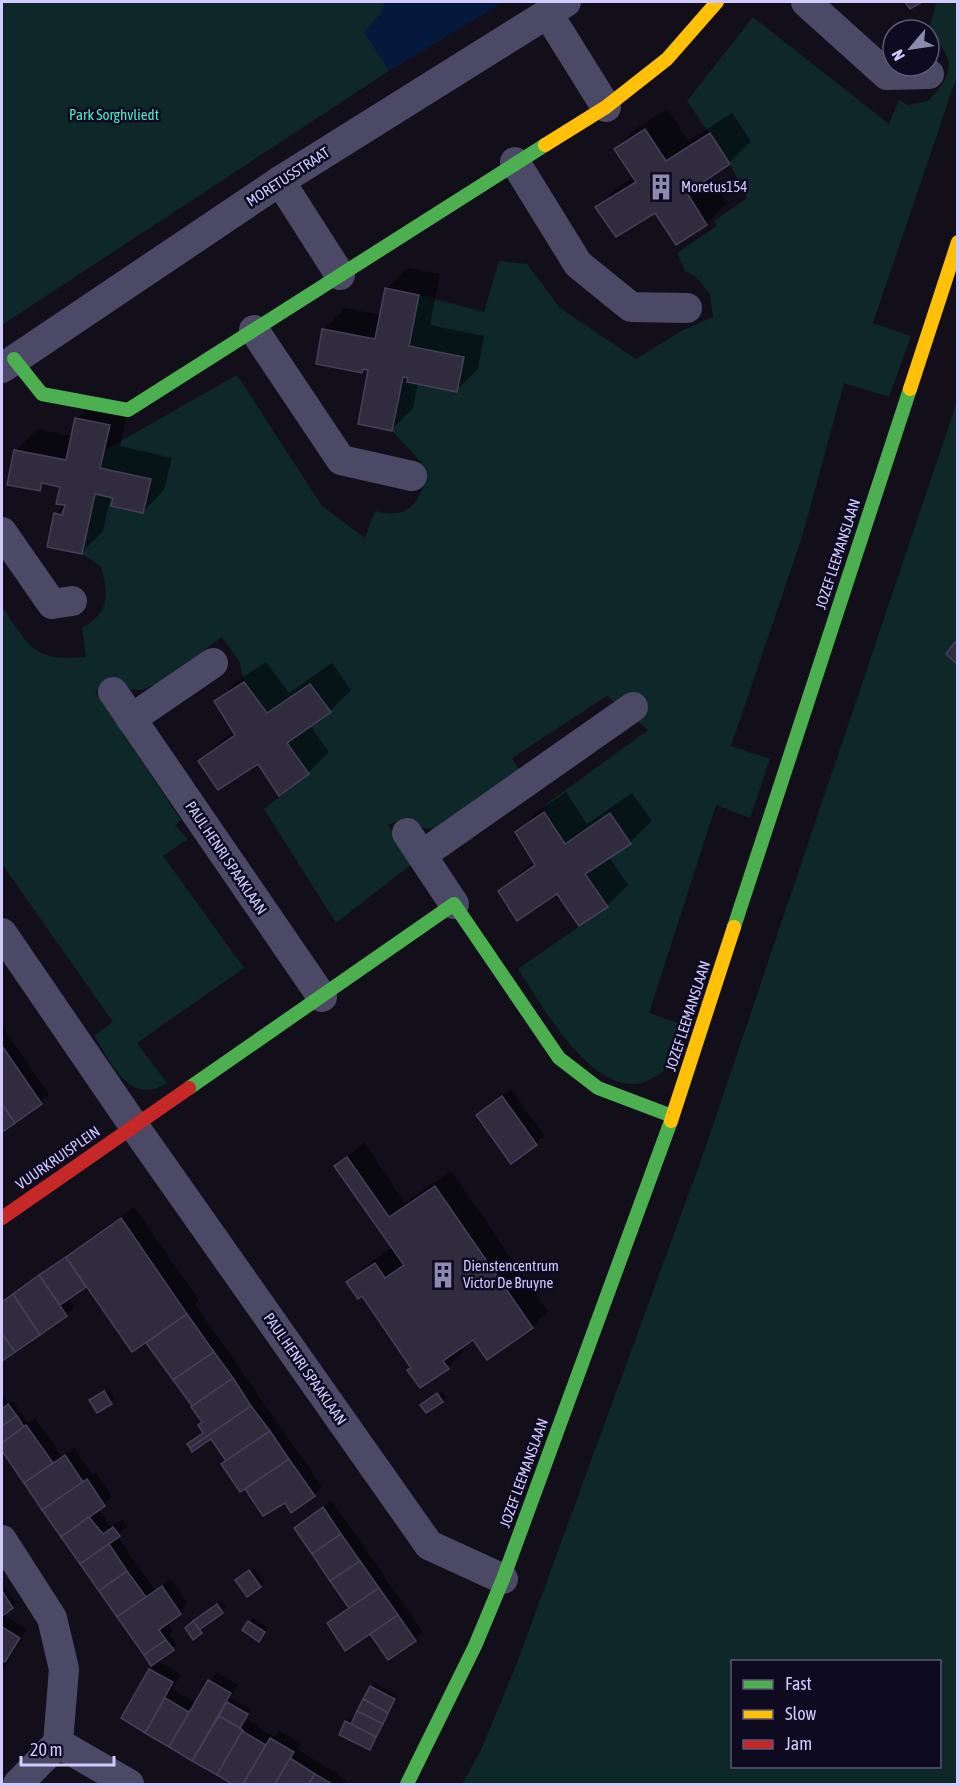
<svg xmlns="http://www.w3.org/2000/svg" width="959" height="1786" viewBox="0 0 959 1786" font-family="'Asap Condensed',sans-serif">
<rect width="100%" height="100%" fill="#120f1b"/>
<g fill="#0e2728" fill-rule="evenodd">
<polygon points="2,2 503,2 389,71 2,325"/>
<path d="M 937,2 L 957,2 L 957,76 L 873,323 L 911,336 L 889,397 L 844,383 L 802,537 L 731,746 L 770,759 L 750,818 L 716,805 L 649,1013 L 678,1023 L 668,1068 C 658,1074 647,1084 635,1084 C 585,1086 542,1004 518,969 L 607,907 L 585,874 L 631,843 L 610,813 L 565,844 L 544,812 L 545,805 L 648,730 L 607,696 L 512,758 L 520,771 L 434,829 L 417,827 L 405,818 L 388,825 L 412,864 L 336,923 L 264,809 L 309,774 L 287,743 L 331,712 L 310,684 L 267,713 L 244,682 L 239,661 L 222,637 L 160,683 L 141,690 L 123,689 L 112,679 L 95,692 L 181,820 L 175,826 L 188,839 L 163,856 L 244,968 L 137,1043 L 167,1083 C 129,1107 112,1063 94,1036 L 113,1022 L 2,864 L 2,606 C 29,647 33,662 86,657 L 82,628 C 111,612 108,594 101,566 L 82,554 L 95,494 L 113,498 L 111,506 L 143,513 L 151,479 L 100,468 L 103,451 L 237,375 L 322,506 L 365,538 L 375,511 C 408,519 415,507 427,479 L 423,464 L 392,431 L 403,377 L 408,378 L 408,382 L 457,392 L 409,346 L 419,295 L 484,312 L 499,261 L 527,264 L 560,308 L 636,359 L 681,331 L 713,317 L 710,294 L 695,276 L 685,271 L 677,253 L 717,226 L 714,221 L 747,198 L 730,164 L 687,101 L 753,17 L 889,124 L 899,100 L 908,105 L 928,101 C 957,71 954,59 928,30 Z"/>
<path d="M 957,402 L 957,1784 L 462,1784 L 481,1750 L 517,1663 L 705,1149 ZM 732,1662 L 940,1662 L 940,1766 L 732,1766 Z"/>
</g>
<polygon fill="#05193d" points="385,2 503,2 389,71 364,32 380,14"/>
<g fill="#0007">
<polygon points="667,109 688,141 732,113 751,141 729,163 710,175 727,203 706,224 656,210 597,207 619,186 634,176 616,149 637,128"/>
<polygon points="408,268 440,274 430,325 484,336 478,369 456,391 418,383 413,408 392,429 370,369 365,368 361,372 324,329 345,308 381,315 386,289"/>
<polygon points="97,397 130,404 120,446 172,458 164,490 143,512 111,496 103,531 82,552 55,514 66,504 62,486 47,482 40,490 16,451 37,429 72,436 76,419"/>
<polygon points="266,662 289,693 332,663 351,690 330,711 310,725 329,752 308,773 258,762 200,761 234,730 216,702 238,680"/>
<polygon points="566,792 587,824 632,793 652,821 630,842 609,857 628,885 607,906 557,892 500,891 534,861 517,833 538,811"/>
<polygon points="2,1026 49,1095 2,1130"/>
<polygon points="511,1089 544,1136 536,1144 478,1115"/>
<polygon points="364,1142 405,1203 451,1171 548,1311 532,1327 474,1338 460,1347 463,1352 448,1367 412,1367 362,1294 348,1283 364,1267 393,1247 336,1166"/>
<polygon points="134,1207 199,1300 195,1304 322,1487 314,1495 286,1501 264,1514 212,1437 189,1444 204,1431 203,1421 148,1343 152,1338 87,1284 68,1297 74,1307 66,1315 2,1359 2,1301"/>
<polygon points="109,1390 114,1399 111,1402 93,1400"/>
<polygon points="442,1391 446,1397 442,1401 426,1401"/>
<polygon points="2,1395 9,1404 13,1401 28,1423 35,1418 61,1456 74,1448 92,1475 96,1472 112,1497 98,1509 111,1527 122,1520 127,1527 117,1536 155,1590 171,1579 188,1604 167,1622 173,1630 169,1635 177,1645 152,1664 2,1448"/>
<polygon points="331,1500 423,1632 415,1640 328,1623 350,1606 296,1528"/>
<polygon points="254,1568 264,1582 260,1586 240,1577"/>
<polygon points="6,1588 16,1603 2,1614 2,1591"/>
<polygon points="221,1602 226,1608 202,1626 204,1629 201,1632 191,1624"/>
<polygon points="2,1614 27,1629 2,1672"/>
<polygon points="253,1618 268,1628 262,1636 244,1630"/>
<polygon points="159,1662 181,1674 172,1689 196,1703 217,1672 238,1685 231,1698 251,1709 245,1719 274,1737 280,1731 301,1743 297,1749 346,1780 343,1784 236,1784 123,1717 151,1670"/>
<polygon points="374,1683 397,1695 369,1748 341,1734 350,1718 355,1721"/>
</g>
<g fill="#302c3e" stroke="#45405a" stroke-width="1.5">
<polygon points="905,2 922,2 910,9"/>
<polygon points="645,129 666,161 710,133 730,164 687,193 707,225 676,245 655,213 616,237 595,207 636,182 614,149"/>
<polygon points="385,288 419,295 409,346 464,357 457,392 407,382 408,378 403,377 392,431 358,424 368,370 363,369 362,373 316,364 322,329 375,339"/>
<polygon points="75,418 110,425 100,468 151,479 143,513 111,506 113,498 95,494 82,554 47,547 54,513 62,515 65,505 56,504 60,487 42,483 40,491 7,485 14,450 66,460"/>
<polygon points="955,642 958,644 958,665 946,654"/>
<polygon points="244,682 267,713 310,684 331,712 287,743 309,774 279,796 258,764 218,790 198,761 235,735 214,701"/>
<polygon points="544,812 565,844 610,813 631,844 585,874 608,907 579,926 557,894 517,921 498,891 535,865 515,832"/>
<polygon points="2,1046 42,1104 15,1123 2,1104"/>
<polygon points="502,1096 537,1145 511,1164 476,1115"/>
<polygon points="2,1104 15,1123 2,1132"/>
<polygon points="347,1157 389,1217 435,1186 533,1328 487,1360 473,1340 443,1361 449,1369 420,1388 407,1370 411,1368 362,1296 358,1299 346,1282 375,1263 385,1278 404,1265 334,1166"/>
<polygon points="121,1218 187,1314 132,1352 66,1257"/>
<polygon points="66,1257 86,1287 60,1305 39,1275"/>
<polygon points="39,1275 67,1316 40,1335 13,1294"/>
<polygon points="13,1294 40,1335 15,1352 2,1334 2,1302"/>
<polygon points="187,1314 214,1352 173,1380 146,1343"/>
<polygon points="2,1334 15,1352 2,1361"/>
<polygon points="214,1352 233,1378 192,1406 173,1380"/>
<polygon points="233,1378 251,1406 190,1448 187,1444 203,1433 198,1425 202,1422 191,1407"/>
<polygon points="104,1391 112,1404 97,1413 89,1400"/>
<polygon points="437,1393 443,1402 426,1413 420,1405"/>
<polygon points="8,1404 17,1416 2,1426 2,1409"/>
<polygon points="251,1406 270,1431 226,1461 211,1439 192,1452 190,1448"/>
<polygon points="17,1416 24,1427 2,1443 2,1426"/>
<polygon points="26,1425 53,1463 24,1483 2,1451 2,1443"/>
<polygon points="270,1431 289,1459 240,1492 221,1464"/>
<polygon points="65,1455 83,1482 42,1510 24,1483"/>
<polygon points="289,1459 315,1496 291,1513 285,1503 263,1516 245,1489"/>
<polygon points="87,1479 105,1506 61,1537 42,1510"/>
<polygon points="323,1507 341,1534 312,1554 294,1528"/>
<polygon points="89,1517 103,1534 113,1527 120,1536 80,1564 61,1537"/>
<polygon points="341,1534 360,1561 330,1581 312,1554"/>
<polygon points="109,1544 127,1571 99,1591 80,1564"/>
<polygon points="360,1561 379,1588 349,1608 330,1581"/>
<polygon points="249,1570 261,1587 247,1597 235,1580"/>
<polygon points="127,1571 146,1597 117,1617 99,1591"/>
<polygon points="162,1586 181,1614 159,1630 166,1640 144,1655 117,1617"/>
<polygon points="379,1588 398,1615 345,1651 327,1623"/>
<polygon points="2,1591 13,1608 2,1616"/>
<polygon points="217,1604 223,1613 199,1630 193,1621"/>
<polygon points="398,1615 416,1641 388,1660 370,1634"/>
<polygon points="193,1621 202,1633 193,1640 185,1628"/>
<polygon points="248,1621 265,1632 259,1642 242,1630"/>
<polygon points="2,1627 20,1638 5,1662 2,1660"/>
<polygon points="166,1640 174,1650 151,1666 144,1655"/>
<polygon points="149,1669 173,1682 145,1733 121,1718"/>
<polygon points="208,1680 231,1693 192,1761 169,1747"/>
<polygon points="370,1686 395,1699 388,1713 363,1699"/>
<polygon points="165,1698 189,1712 169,1747 145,1733"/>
<polygon points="363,1699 388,1713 383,1724 357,1711"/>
<polygon points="227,1702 248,1714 240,1728 219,1716"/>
<polygon points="357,1711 383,1724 376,1737 351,1724"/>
<polygon points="219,1716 243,1730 217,1775 192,1761"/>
<polygon points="345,1721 376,1737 370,1750 339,1735"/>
<polygon points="242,1731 266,1745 243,1784 232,1784 217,1775"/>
<polygon points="270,1738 294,1752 275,1784 243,1784"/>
<polygon points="290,1758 315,1774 309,1784 275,1784"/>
<polygon points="315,1774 332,1784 309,1784"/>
</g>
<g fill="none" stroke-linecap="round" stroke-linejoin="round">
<g stroke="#4b4965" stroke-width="30">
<polyline points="806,2 887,75 929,74"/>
<polyline points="548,14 606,107"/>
<polyline points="515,162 578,264 631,307 687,308"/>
<polyline points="280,181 340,275"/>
<polyline points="254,330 341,460 412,476"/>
<polyline points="2,368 280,181 566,2"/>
<polyline points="2,532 52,604 72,601"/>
<polyline points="113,692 322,997"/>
<polyline points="131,719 213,663"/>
<polyline points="407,833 454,904"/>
<polyline points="422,855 633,707"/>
<polyline points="2,933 134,1126 429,1545 503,1579"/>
<polyline points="2,1540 52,1618 64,1669 58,1743 129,1784"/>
<polyline points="18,1784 58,1743"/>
</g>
<g stroke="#4caf50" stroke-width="14">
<polyline points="14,359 42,394 128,410 545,145"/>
<polyline points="734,927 910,389"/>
<polyline points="189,1088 454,904 559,1058 598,1088 672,1116"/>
<polyline points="407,1784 475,1646 503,1579 671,1121"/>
</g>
<g stroke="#ffc107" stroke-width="14">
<polyline points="545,145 606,107 667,59 717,2"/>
<polyline points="910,389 958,242"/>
<polyline points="671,1121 734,927"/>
</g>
<polyline stroke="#c62828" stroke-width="14" points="2,1218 189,1088"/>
</g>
<defs>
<g id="building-bare" transform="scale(2.07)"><path d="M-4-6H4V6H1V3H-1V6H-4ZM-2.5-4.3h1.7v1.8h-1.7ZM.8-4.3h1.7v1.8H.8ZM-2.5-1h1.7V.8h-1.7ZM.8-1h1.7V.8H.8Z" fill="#8e89af" stroke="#0e0a20" stroke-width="2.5" paint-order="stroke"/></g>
</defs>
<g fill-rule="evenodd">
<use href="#building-bare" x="661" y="187"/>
<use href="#building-bare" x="443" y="1275"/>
</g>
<g text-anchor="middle" stroke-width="5" stroke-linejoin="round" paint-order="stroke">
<g font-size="15" fill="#4aebc3" stroke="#0e0a20">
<text x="114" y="120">Park Sorghvliedt</text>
</g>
<g font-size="15" fill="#d0caff" stroke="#0e0a20">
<text transform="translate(288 177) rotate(-33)" y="5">MORETUSSTRAAT</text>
<text transform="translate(838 554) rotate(-72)" y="5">JOZEF LEEMANSLAAN</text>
<text transform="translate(226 858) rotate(56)" y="5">PAUL HENRI SPAAKLAAN</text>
<text transform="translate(688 1016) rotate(-72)" y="5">JOZEF LEEMANSLAAN</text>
<text transform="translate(58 1158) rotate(-35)" y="5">VUURKRUISPLEIN</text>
<text transform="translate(305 1369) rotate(55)" y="5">PAUL HENRI SPAAKLAAN</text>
<text transform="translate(524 1473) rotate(-70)" y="5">JOZEF LEEMANSLAAN</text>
</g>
<g font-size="15" fill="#d0caff" stroke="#0e0a20" text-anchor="start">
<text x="681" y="192">Moretus154</text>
<text x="463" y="1271">Dienstencentrum<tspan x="463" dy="17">Victor De Bruyne</tspan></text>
</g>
</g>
<rect width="959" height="1786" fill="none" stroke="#d0caff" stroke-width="6"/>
<rect x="731" y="1660" width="210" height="108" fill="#0e0a20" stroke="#5c5779" stroke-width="1.5"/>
<rect x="743" y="1680" width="30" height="9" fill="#4caf50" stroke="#5c5779" stroke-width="1.5"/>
<text x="785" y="1690" font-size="18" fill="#d0caff">Fast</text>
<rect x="743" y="1710" width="30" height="9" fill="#ffc107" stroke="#5c5779" stroke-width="1.5"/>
<text x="785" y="1720" font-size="18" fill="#d0caff">Slow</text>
<rect x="743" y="1740" width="30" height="9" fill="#c62828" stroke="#5c5779" stroke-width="1.5"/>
<text x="785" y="1750" font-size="18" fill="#d0caff">Jam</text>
<g transform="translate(911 48) rotate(241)"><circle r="28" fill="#0e0a20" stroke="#5c5779" stroke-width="1.5"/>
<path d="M0-4.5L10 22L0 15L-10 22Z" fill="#8e89af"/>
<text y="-9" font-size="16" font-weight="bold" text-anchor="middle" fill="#d0caff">N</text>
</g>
<path d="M21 1756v9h93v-9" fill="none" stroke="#d0caff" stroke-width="3"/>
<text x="30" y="1756" font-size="18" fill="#d0caff" stroke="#0e0a20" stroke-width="4.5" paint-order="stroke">20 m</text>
</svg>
